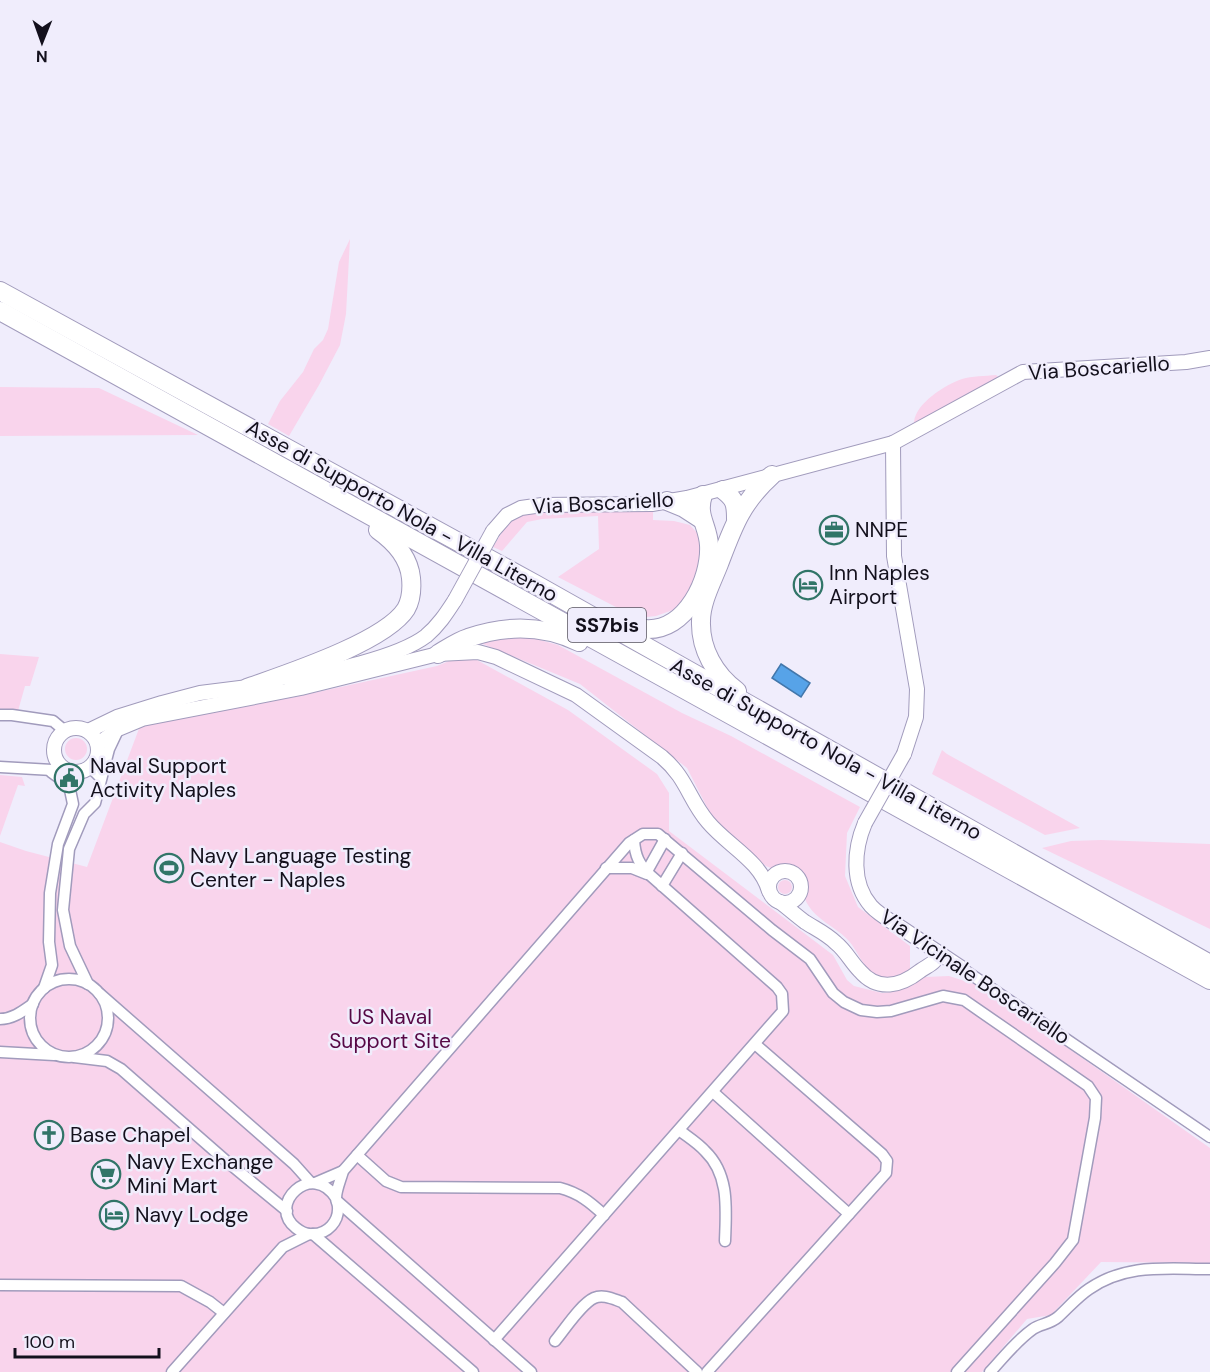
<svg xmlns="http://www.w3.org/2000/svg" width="1210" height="1372" viewBox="0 0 1210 1372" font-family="'DM Sans',sans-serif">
<rect width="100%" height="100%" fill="#f0edfc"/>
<g fill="#f9d4ec">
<polygon points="350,239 346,314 340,345 319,385 289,436 268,424 280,401 303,372 314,349 323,340 328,329 339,262"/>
<path d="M 996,375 L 1000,378 L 920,424 L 914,422 C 916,403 945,385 962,379 C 972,376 985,376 996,375 Z"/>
<polygon points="0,387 99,388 198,435 0,436"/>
<path d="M 540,510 L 653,510 L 653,520 L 674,521 L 690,525 L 699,535 L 703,555 L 698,572 L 686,597 L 673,610 L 656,616 L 637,618 L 558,577 L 599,549 L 598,516 L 542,519 L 527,522 L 502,551 L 493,547 C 508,522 510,516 540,510 Z"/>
<path d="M 507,637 L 533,638 L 558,645 L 682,713 L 731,736 L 860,807 L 847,833 L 845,876 L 858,907 L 910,946 L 910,971 C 900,974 890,980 879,976 C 862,970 858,949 846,938 C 834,926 817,920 808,905 C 799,890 812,882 793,870 L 792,866 L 783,865 L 773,869 L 766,866 L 726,833 L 710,813 L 687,768 L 580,684 L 483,644 L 463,645 Z"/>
<polygon points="0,654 39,657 30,686 25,686 18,711 0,710"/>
<polygon points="466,654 568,710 657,774 669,793 669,831 833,955 847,980 854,986 882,993 893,992 925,977 949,976 980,986 1210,1148 1210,1263 1101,1262 1051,1315 1027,1319 982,1372 0,1372 0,842 26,851 87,867 140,726 218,708 290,698 437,666"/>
<circle cx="76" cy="749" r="11"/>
<polygon points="942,750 947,754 1080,828 1045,835 932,774"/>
<polygon points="0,775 22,777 25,786 18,785 0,836"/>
<polygon points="1101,840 1210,844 1210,929 1042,848 1071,841"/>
<circle cx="785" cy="887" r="7"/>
</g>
<polygon fill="#57a3e8" stroke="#4377ab" stroke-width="1.5" points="781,664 810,683 801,697 772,678"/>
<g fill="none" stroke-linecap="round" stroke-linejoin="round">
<g stroke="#a19bbc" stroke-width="13">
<g id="street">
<polyline points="0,715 12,715 53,721 65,731"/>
<polyline points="0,767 70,771"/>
<polyline points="90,767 101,778"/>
<polyline points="606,868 632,868 647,874"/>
<polyline points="646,873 665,839"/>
<polyline points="662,886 682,853"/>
<polyline points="963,969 1210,1137"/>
<circle cx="69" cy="1018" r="39"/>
<polyline points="88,984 70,946 63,910 69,849 84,814 95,803 109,749 118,730"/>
<polyline points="44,988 52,965 49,942 50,893 58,844 73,804 69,785 51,772"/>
<polyline points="100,994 294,1164 311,1183"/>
<path d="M 0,1019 C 13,1019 23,1011 33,1004"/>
<polyline points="0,1052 54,1055"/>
<polyline points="74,1057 107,1061 121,1069 225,1160 287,1211"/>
<polyline points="713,1092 849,1214"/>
<path d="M 679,1130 C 688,1137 698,1143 705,1151 C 730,1175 726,1210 725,1241"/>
<path d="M 357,1155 L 386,1181 L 401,1187 L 560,1188 C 579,1193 590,1202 604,1215"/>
<polyline points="315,1183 343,1171"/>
<path d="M 336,1198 C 312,1160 266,1205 296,1228 C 301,1232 307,1235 313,1234 C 328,1234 339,1221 338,1207 C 338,1204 336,1201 336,1198 C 336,1190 341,1179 343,1171 L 629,843 L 643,834 L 658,834 L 772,930 L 810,959 L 833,993 L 844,1002 L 861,1010 L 877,1012 L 891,1011 L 943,996 L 964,1000 L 1088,1086 L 1096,1098 L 1095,1118 L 1073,1240 L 1055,1263 L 957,1372"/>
<polyline points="337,1201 531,1372"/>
<polyline points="313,1234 473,1372"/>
<polyline points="0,1285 181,1286 210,1302 224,1313"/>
<path d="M 494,1340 L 783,1011 L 782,994 L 777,987 L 650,875 C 639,864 635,856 634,840"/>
<path d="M 555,1341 C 565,1329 581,1304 594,1298 C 603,1294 613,1299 622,1302 L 697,1372"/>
<polyline points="172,1372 283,1247 309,1234"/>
<polyline points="707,1372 886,1173 887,1161 882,1154 755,1044"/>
<path d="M 990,1372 C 1004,1357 1016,1341 1033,1329 C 1040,1324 1050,1324 1058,1317 C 1068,1308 1077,1297 1089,1289 C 1127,1263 1166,1269 1210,1269"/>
</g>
</g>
<g stroke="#a19bbc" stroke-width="16">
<g id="secondary">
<polyline points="893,443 894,556 917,689 916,717 904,754"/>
<polyline points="493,531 507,515 521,508 542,505 652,504 687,498 893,443 1023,372 1186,362 1210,358"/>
<path d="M 290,679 C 326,672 397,658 426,636 C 438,626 446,614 455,600"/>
<circle cx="76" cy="750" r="22"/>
<polyline points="88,731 117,717 162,703 200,693 256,686"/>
<path d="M 98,744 L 118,729 L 142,719 L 301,688 L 438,654 L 478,652 L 496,657 L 576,695 L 662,757 C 687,778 689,800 708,822 C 728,846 760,860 769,891"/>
<path d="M 865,823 C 854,849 851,883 871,906 C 881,917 897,924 909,933 C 927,945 945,957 963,969"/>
<circle cx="785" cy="887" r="16"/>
<path d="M 780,902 C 789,909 797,916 805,922 C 816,929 827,934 836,943 C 846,951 851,962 860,971 C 878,992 901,986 920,971 C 928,965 938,963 937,952"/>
</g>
</g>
<g stroke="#a19bbc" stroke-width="20">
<g id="highway">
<polyline points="0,291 535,584 1210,964"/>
<polyline points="0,311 1210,980"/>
<path d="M 723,490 C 735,499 736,504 736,519"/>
<polyline points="667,501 684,508 701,519"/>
<path d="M 614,618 C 624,622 634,628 645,629 C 686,632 711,579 709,545 C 708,525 696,516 703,495"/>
<path d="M 438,654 C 448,648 458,641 468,638 C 505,625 543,625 579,642"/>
<path d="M 247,688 C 286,674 385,642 406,609 C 411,600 412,588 411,578 C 409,557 395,542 378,530"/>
<path d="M 737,691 C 715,675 700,649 701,621 C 701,602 712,582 719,564 C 733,527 741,503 772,475"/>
</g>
</g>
<use href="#street" stroke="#fff" stroke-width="10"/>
<use href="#secondary" stroke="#fff" stroke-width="14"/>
<use href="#highway" stroke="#fff" stroke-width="18"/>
<g stroke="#a19bbc" stroke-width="16" stroke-linecap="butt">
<g id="secondary-bridge">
<polyline points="455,600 493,531"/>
<polyline points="865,823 904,754"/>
</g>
</g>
<use href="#secondary-bridge" stroke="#fff" stroke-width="14"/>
</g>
<defs>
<g id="office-ring" transform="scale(1.5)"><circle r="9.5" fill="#f0edfc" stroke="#317568" stroke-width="1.5"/><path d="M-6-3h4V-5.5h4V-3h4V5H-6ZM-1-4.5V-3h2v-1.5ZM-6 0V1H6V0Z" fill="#317568"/></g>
<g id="hotel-ring" transform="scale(1.5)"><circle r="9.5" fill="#f0edfc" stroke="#317568" stroke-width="1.5"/><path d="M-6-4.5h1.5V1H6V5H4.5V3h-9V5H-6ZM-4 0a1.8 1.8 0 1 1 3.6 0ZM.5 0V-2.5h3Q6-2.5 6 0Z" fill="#317568"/></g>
<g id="civic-ring" transform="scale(1.5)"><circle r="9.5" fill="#f0edfc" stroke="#317568" stroke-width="1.5"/><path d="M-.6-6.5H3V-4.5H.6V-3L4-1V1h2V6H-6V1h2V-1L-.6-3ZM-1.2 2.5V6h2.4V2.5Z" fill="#317568"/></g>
<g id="stadium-ring" transform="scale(1.5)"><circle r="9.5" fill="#f0edfc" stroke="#317568" stroke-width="1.5"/><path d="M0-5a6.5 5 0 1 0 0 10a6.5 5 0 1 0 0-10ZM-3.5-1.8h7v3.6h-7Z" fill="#317568"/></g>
<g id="church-ring" transform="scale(1.5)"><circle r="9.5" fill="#f0edfc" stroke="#317568" stroke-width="1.5"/><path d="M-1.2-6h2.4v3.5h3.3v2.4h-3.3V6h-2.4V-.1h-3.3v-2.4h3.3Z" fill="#317568"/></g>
<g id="supermarket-ring" transform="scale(1.5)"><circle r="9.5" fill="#f0edfc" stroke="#317568" stroke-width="1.5"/><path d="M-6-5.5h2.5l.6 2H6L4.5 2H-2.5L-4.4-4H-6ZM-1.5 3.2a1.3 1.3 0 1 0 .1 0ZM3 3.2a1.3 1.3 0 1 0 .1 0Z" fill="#317568"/></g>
</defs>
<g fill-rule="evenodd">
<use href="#office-ring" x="834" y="530"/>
<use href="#hotel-ring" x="808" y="585"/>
<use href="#civic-ring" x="69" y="778"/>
<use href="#stadium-ring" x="169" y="868"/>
<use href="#church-ring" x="49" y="1135"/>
<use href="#supermarket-ring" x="106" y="1174"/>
<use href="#hotel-ring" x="114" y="1215"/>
</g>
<g text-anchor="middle" stroke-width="5" stroke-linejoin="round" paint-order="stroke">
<rect fill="#f0edfc" stroke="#55525f" stroke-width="1.5" x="568" y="608" width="78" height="34" rx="4.5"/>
<g font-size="20" font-weight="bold" fill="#13101c">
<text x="607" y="632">SS7bis</text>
</g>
<g font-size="21" fill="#13101c" stroke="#f0edfc">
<text transform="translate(1099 368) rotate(-4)" y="7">Via Boscariello</text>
<text transform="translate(603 503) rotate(-3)" y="7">Via Boscariello</text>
<text transform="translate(402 511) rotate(29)" y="7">Asse di Supporto Nola - Villa Literno</text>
<text transform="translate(826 749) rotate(29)" y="7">Asse di Supporto Nola - Villa Literno</text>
<text transform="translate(975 977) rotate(34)" y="7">Via Vicinale Boscariello</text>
</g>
<g font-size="21" fill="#13101c" stroke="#f0edfc" text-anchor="start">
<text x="855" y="537">NNPE</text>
<text x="829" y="580">Inn Naples<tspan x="829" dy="24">Airport</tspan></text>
<text x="90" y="773">Naval Support<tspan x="90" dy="24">Activity Naples</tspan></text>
<text x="190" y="863">Navy Language Testing<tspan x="190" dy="24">Center - Naples</tspan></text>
<text x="70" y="1142">Base Chapel</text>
<text x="127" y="1169">Navy Exchange<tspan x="127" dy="24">Mini Mart</tspan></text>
<text x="135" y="1222">Navy Lodge</text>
</g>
<g font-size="21" fill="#560845" stroke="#f0edfc">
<text x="390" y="1024">US Naval<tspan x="390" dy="24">Support Site</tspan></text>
</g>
</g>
<g transform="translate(42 42) rotate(181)" stroke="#f0edfc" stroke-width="4.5" paint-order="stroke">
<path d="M0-4.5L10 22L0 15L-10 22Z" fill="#13101c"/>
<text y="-9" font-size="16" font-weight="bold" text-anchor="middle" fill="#13101c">N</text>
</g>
<path d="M15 1348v9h144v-9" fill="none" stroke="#13101c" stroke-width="3"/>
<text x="24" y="1348" font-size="18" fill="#13101c" stroke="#f0edfc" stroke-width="4.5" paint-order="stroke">100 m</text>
</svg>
